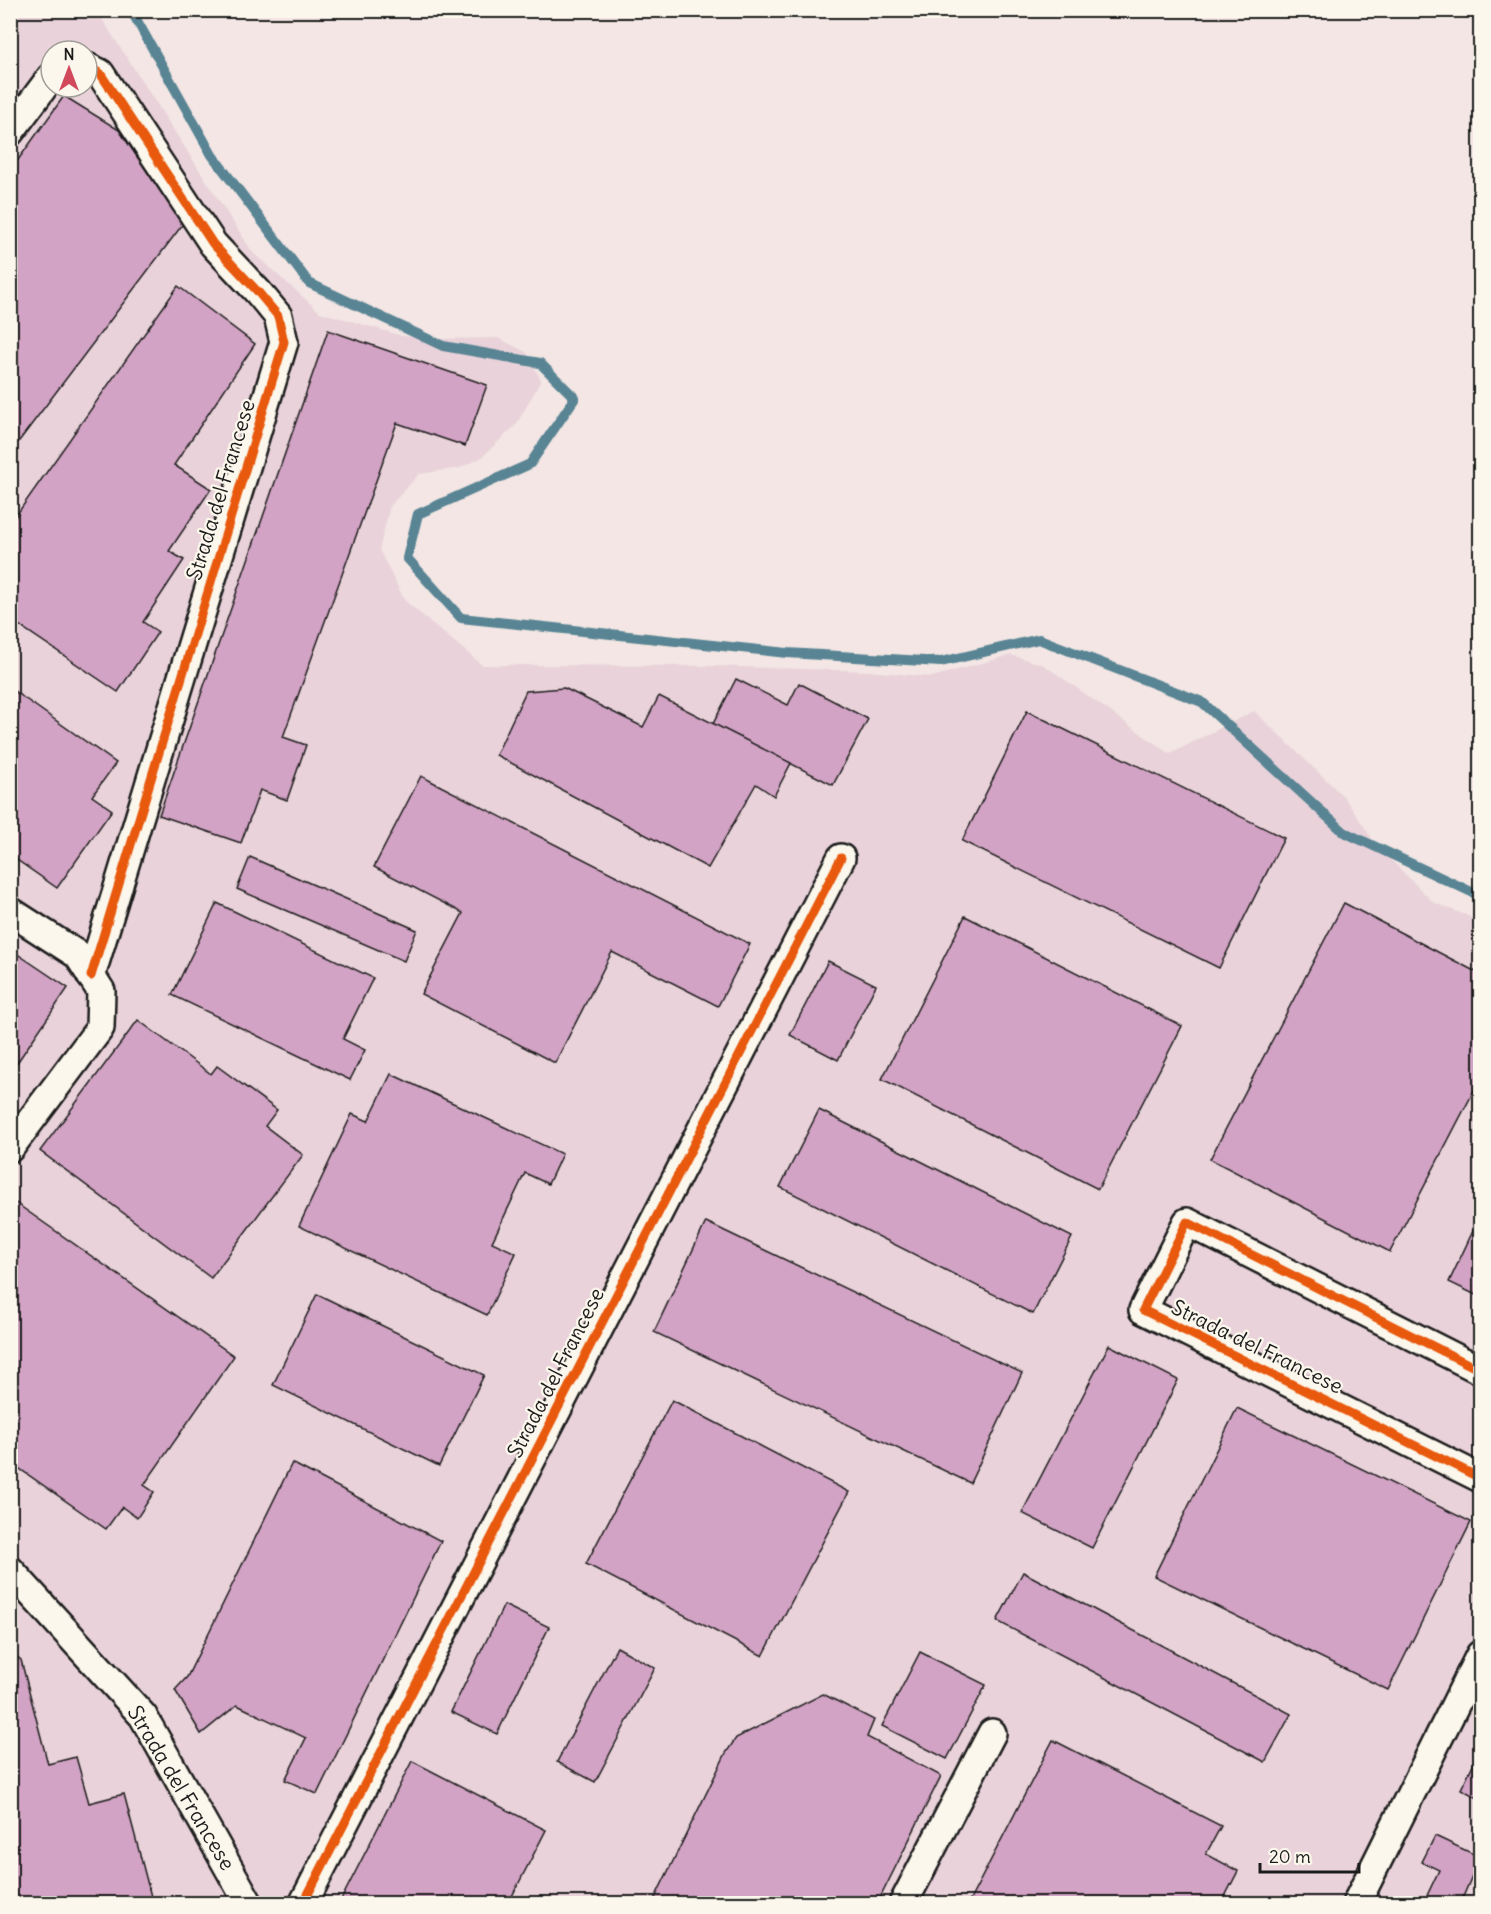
<svg xmlns="http://www.w3.org/2000/svg" width="1491" height="1914" viewBox="0 0 1491 1914" font-family="Delius,sans-serif">
<rect width="100%" height="100%" fill="#f3e6e4"/>
<filter id="ink" filterUnits="userSpaceOnUse"><feTurbulence type="fractalNoise" baseFrequency=".0167" numOctaves="2"/><feDisplacementMap in="SourceGraphic" scale="12" xChannelSelector="R" yChannelSelector="G"/><feConvolveMatrix kernelMatrix="1 2 1 2 8 2 1 2 1" color-interpolation-filters="sRGB"/></filter>
<g filter="url(#ink)">
<path fill="#e9d2da" fill-rule="evenodd" d="M 96,10 L 253,253 L 320,312 L 402,336 L 438,339 L 498,338 L 526,352 L 541,380 L 516,425 L 482,457 L 460,468 L 419,474 L 390,506 L 379,550 L 405,601 L 482,665 L 710,666 L 868,671 L 932,677 L 1011,655 L 1044,665 L 1170,754 L 1254,711 L 1344,797 L 1377,846 L 1433,902 L 1480,921 L 1480,1903 L 11,1904 L 10,11 ZM 51,51 L 87,51 L 87,87 L 51,87 Z"/>
<g fill="none" stroke-linecap="round" stroke-linejoin="round">
<polyline stroke="#598493" stroke-width="10" points="131,10 212,155 309,283 443,346 540,363 575,398 530,464 418,514 407,558 461,618 787,653 941,662 1039,639 1202,702 1344,832 1480,896"/>
</g>
<g fill="#d2a3c4" stroke="#1c1c1c" stroke-width="1.5">
<polygon points="64,96 119,130 183,224 10,453 10,171"/>
<polygon points="178,286 255,344 174,465 211,489 169,551 184,560 143,622 158,632 118,692 10,619 10,524"/>
<polygon points="328,330 487,385 465,446 397,423 283,737 306,745 287,800 260,790 241,843 159,815"/>
<polygon points="736,679 788,705 799,683 868,719 833,785 713,724"/>
<polygon points="10,688 116,763 92,796 112,810 57,888 10,855"/>
<polygon points="564,688 643,727 659,696 791,763 774,796 756,784 708,868 496,755 526,691"/>
<polygon points="1027,711 1284,838 1219,968 962,841"/>
<polygon points="421,776 750,944 718,1006 612,952 555,1063 421,994 463,913 374,867"/>
<polygon points="250,857 417,930 404,961 237,889"/>
<polygon points="217,903 373,978 343,1039 365,1050 350,1080 172,995"/>
<polygon points="1344,903 1480,974 1480,1079 1390,1252 1210,1159"/>
<polygon points="965,916 1182,1026 1098,1189 882,1079"/>
<polygon points="10,949 68,988 10,1073"/>
<polygon points="828,961 876,985 838,1060 790,1035"/>
<polygon points="138,1020 211,1074 217,1066 277,1110 265,1126 303,1155 211,1278 40,1151"/>
<polygon points="391,1074 562,1154 548,1184 525,1173 492,1242 516,1253 487,1315 299,1226 352,1114 368,1121"/>
<polygon points="819,1110 1072,1237 1033,1314 780,1187"/>
<polygon points="10,1199 234,1356 144,1485 154,1492 137,1518 122,1507 106,1529 10,1462"/>
<polygon points="1480,1216 1480,1297 1449,1282"/>
<polygon points="706,1222 1022,1373 970,1483 654,1332"/>
<polygon points="317,1294 484,1375 439,1466 273,1385"/>
<polygon points="1109,1345 1178,1380 1092,1548 1022,1513"/>
<polygon points="672,1400 849,1492 763,1656 586,1564"/>
<polygon points="1237,1408 1471,1522 1388,1690 1154,1576"/>
<polygon points="292,1463 441,1541 317,1794 285,1780 306,1738 237,1705 201,1734 175,1690 187,1677"/>
<polygon points="1023,1572 1291,1714 1265,1762 997,1621"/>
<polygon points="504,1605 549,1627 497,1734 451,1712"/>
<polygon points="617,1647 655,1668 595,1782 557,1762"/>
<polygon points="10,1651 21,1660 48,1764 76,1757 89,1803 124,1794 153,1904 10,1904"/>
<polygon points="920,1652 986,1685 947,1759 882,1726"/>
<polygon points="823,1694 874,1720 867,1737 941,1776 877,1904 652,1904 726,1753 736,1738"/>
<polygon points="1053,1740 1221,1826 1206,1854 1238,1871 1221,1904 968,1904"/>
<polygon points="1480,1750 1480,1799 1461,1789"/>
<polygon points="412,1761 546,1830 508,1904 339,1904"/>
<polygon points="1435,1836 1480,1857 1460,1904 1423,1904 1439,1870 1422,1862"/>
</g>
<g fill="none" stroke-linecap="round" stroke-linejoin="round">
<g stroke="#1c1c1c" stroke-width="32">
<g id="minor">
<polyline points="87,67 100,73 213,244 258,292 278,316 284,342 91,976"/>
<polyline points="10,132 51,77"/>
<polyline points="10,911 78,955 101,991 100,1028 10,1148"/>
<polyline points="1480,1370 1187,1222 1143,1310 1480,1478"/>
<polyline points="10,1570 143,1716 249,1904"/>
<polyline points="303,1904 841,858"/>
<polyline points="903,1904 992,1733"/>
<polyline points="1356,1904 1480,1655"/>
</g>
</g>
<use href="#minor" stroke="#fbf7ec" stroke-width="27"/>
<g stroke="#fbf7ec" stroke-width="13">
<g id="cycleway">
<polyline points="87,67 100,73 213,244 258,292 278,316 284,342 91,976"/>
<polyline points="1480,1370 1187,1222 1143,1310 1480,1478"/>
<polyline points="303,1904 841,858"/>
</g>
</g>
<use href="#cycleway" stroke="#e8590c" stroke-width="9"/>
</g>
</g>
<g text-anchor="middle" stroke-width="4.5" stroke-linejoin="round" paint-order="stroke">
<g font-size="21" fill="#1c1c1c" stroke="#fbf7ec">
<text transform="translate(221 490) rotate(-73)" y="7">Strada del Francese</text>
<text transform="translate(1257 1347) rotate(26)" y="7">Strada del Francese</text>
<text transform="translate(556 1373) rotate(-63)" y="7">Strada del Francese</text>
<text transform="translate(181 1788) rotate(59)" y="7">Strada del Francese</text>
</g>
</g>
<rect width="1491" height="1914" fill="none" stroke="#fbf7ec" stroke-width="36"/>
<rect x="18" y="18" width="1455" height="1878" fill="none" stroke="#1c1c1c" stroke-width="2" filter="url(#ink)"/>
<g transform="translate(69 69)"><circle r="28" fill="#fbf7ec" stroke="#a29f99" stroke-width="1.5"/>
<path d="M0-4.5L10 22L0 15L-10 22Z" fill="#d1495b"/>
<text y="-9" font-size="16" font-weight="bold" text-anchor="middle" fill="#1c1c1c">N</text>
</g>
<path d="M1260 1863v9h99v-9" fill="none" stroke="#1c1c1c" stroke-width="3"/>
<text x="1269" y="1863" font-size="18" fill="#1c1c1c" stroke="#fbf7ec" stroke-width="4.5" paint-order="stroke">20 m</text>
</svg>
